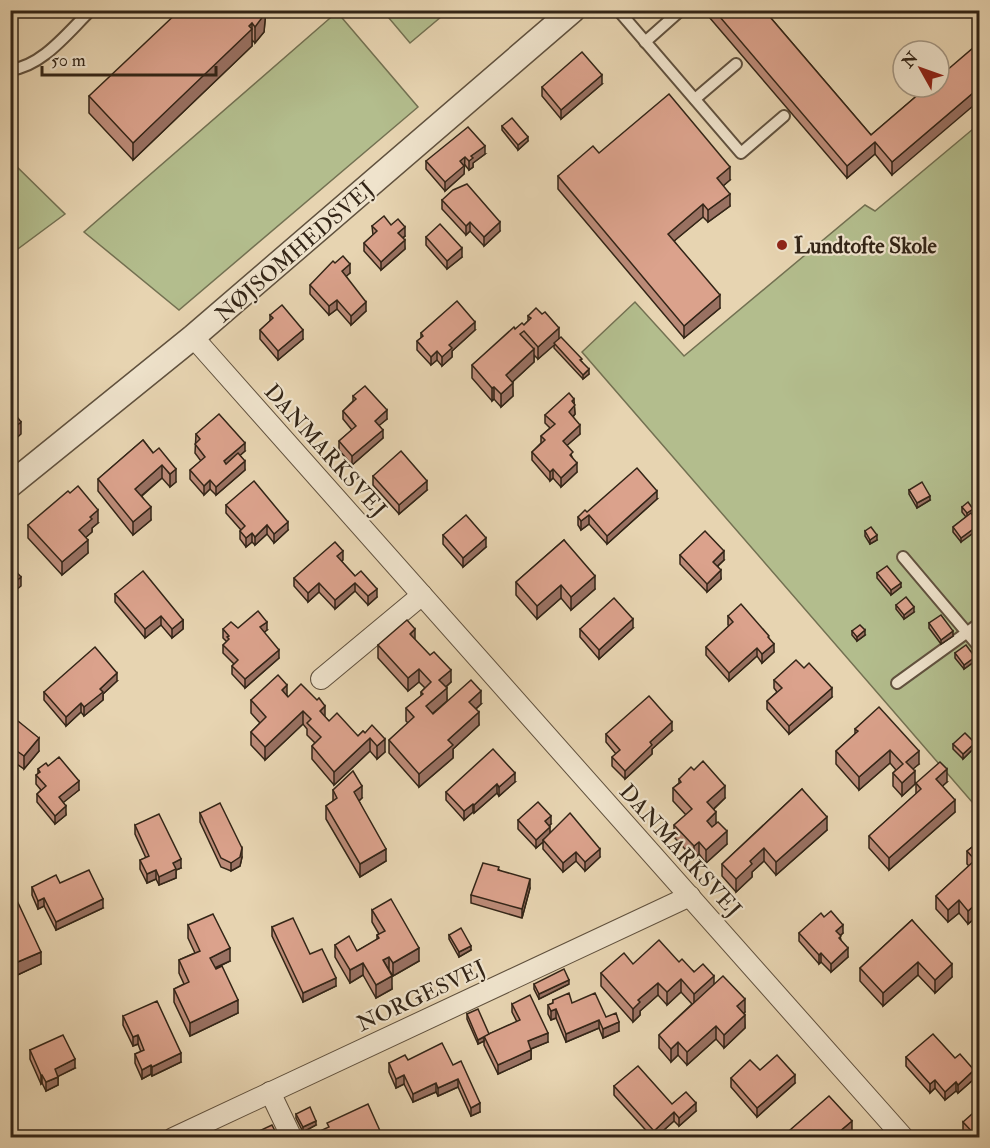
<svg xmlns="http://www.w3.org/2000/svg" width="990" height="1148" viewBox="0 0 990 1148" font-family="'IM FELL Double Pica',serif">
<rect width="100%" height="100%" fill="#e7d4b1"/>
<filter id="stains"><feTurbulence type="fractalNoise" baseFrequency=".00333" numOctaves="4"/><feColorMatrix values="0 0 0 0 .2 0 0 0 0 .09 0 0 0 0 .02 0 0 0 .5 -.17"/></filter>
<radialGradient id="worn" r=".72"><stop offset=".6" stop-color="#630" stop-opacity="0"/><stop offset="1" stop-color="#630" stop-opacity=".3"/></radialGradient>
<g fill="#b3bd8d" stroke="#737152" stroke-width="1.5">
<polygon points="383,11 448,11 410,43"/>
<polygon points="337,12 418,107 179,310 84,232"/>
<polygon points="979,124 979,810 582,352 635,302 684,356 865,205 875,211"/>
<polygon points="11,161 65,214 11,254 10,254"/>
</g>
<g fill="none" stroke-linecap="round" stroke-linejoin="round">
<g stroke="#60513e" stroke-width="14">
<g id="service">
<polyline points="618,10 741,153 784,116"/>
<polyline points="645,42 681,10"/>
<path d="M 10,70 C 43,66 68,32 91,10"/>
<polyline points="695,99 736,64"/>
<polyline points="903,557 980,648"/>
<polyline points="897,683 980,623"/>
</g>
</g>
<g stroke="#60513e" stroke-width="22">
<g id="minor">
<polyline points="193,337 904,1138"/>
<polyline points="321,679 422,595"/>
<polyline points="270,1092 292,1138"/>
<polyline points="173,1138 690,896"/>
</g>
</g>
<g stroke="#60513e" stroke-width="27">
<polyline id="tertiary" points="10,485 193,337 573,10"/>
</g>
<use href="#service" stroke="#efe3cc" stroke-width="10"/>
<use href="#minor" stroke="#efe3cc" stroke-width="20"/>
<use href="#tertiary" stroke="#efe3cc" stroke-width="24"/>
</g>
<g fill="#bc8b78" stroke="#332517" stroke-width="1.5">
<polygon points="266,10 264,32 255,43 252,40 252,46 133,160 89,113 89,96"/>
<polygon points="703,10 764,10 871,135 927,87 892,175 875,154 847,178"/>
<polygon points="602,84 561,119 542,96 542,87"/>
<polygon points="502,126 528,141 518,150 502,130"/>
<polygon points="599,153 730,180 723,186 730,206 708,222 703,217 674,241 720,308 684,338 558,189 558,176"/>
<polygon points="485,154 473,163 473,167 469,170 465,165 464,167 464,174 445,191 426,169 426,161"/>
<polygon points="442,200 500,231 484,246 470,231 466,235 442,209"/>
<polygon points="391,225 405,236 403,238 405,249 381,270 364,251 364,243 373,235 372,226"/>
<polygon points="426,237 462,257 447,269 426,245"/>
<polygon points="335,263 350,273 346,276 366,311 351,325 337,309 329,315 310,294 310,285"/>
<polygon points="270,315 303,339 278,360 260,339 260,330 270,321"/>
<polygon points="528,316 559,339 582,362 589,374 583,379 554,348 554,344 538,359 534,355 534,362 512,382 513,396 501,407 494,399 492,401 472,378 472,365 515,329 524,325 528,321"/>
<polygon points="475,330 452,351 452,357 442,366 437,360 431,365 417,350 417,341 421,338 421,333"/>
<polygon points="353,396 387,419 379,425 383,438 352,465 339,450 339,441 352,430 343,419 343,411 353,401"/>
<polygon points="574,404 575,414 573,417 580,434 567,445 573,459 577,472 561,487 553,478 550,481 532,460 532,452 541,443 541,436 550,428 545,423 545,415"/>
<polygon points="196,434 245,451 240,455 245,470 216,495 210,489 204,495 190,479 190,470 201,461 195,453"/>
<polygon points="143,440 176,482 170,487 162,478 142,496 151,520 133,535 98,491 98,479"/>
<polygon points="373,476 427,490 399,514 373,485"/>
<polygon points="909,490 930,500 917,508 909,494"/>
<polygon points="657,499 607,544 589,524 581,530 578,525 578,517 587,512"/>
<polygon points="226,505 288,530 274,543 267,534 255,545 252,542 246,547 240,539 240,531 241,530 226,513"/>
<polygon points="962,507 973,513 961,542 953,532 953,527 966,517 962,512"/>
<polygon points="98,523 92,528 92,532 85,538 88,553 62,575 28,538 28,525"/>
<polygon points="865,531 877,540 870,544 865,536"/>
<polygon points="443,535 486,547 463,567 443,544"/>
<polygon points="564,540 595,589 571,610 561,598 537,619 516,595 516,582"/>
<polygon points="680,555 724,560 718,566 721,579 707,592 680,564"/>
<polygon points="343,560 341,561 355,576 377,597 368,605 355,591 335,609 319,592 308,602 294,586 294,578"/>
<polygon points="877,573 901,587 891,595 877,578"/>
<polygon points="115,594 183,620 183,629 172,638 161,625 145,638 115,602"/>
<polygon points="896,605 914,612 904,619 896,609"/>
<polygon points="728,616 769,638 774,652 762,663 757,656 729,681 706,655 706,647 729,626 728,625"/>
<polygon points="929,623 953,636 941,644 929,628"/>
<polygon points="238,628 267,630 264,632 279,658 245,688 232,674 232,666 234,664 223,653 223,645 227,642 223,638 223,629"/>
<polygon points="633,628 599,659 580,637 580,629"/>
<polygon points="852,631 865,635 857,641 852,635"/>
<polygon points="415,640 451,682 446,687 447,701 432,713 433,714 481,704 476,709 479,725 453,749 453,758 419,787 389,753 389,740 408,723 406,721 406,708 421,696 421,692 425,688 419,682 408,691 378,658 378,645"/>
<polygon points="955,653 975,661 964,669 955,658"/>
<polygon points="774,680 832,697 789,734 767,709 767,701 777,692 774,688"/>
<polygon points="117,681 103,694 103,700 84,716 81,712 66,726 44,700 44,692"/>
<polygon points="287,696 325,717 329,721 358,736 363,731 385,752 377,759 370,751 334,785 312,759 312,746 315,743 307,735 307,729 303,724 265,760 251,745 251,732 260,723 251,713 251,700"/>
<polygon points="10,719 39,751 24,769 14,762"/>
<polygon points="855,729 919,764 912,769 915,784 902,796 893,786 893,773 896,770 890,763 859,790 836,764 836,751 855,734"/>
<polygon points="672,731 652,749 652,754 625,779 612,766 612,757 616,754 606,742 606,734"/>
<polygon points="953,744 975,747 963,759 953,749"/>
<polygon points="48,766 79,790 63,802 66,815 55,824 37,802 37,794 41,790 36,784 36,775 38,774 38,769"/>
<polygon points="679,779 725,798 714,809 716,824 727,844 706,863 699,854 694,859 674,837 674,825 686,815 673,801 673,788 679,783"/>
<polygon points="515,782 499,796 497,793 474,813 473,812 464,820 446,800 446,792"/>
<polygon points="947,782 942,786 955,812 889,870 869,848 869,836 916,794 916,783"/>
<polygon points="802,789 827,830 776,875 764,861 752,872 752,877 736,892 722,876 722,864"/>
<polygon points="333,790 362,798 359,801 386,861 360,877 326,819 326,806 333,801"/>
<polygon points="200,813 242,857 240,866 231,871 221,867 200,822"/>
<polygon points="518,820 551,824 549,826 550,833 600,857 585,871 576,861 563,872 543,849 543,842 536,848 518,829"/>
<polygon points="135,825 181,868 176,870 176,878 159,885 156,879 147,883 140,869 140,860 146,858 135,834"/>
<polygon points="980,841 980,921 976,917 968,924 959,913 948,922 936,909 936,896 969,866 967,864 967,851"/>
<polygon points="499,870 530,888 522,918 471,903 471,895"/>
<polygon points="60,883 103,908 56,930 44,906 38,909 32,895 32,887"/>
<polygon points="10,893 41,964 13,977 10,972"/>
<polygon points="372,910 419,961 393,976 389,970 392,989 376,998 363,975 350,983 335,957 335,945 357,951 377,940 377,935 379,934 372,922"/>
<polygon points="824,917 843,933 840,936 841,940 848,957 831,972 821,962 819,964 799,941 799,933"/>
<polygon points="912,920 952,977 935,993 918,975 883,1006 860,981 860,968"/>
<polygon points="188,925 230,961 216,968 238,1013 190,1036 174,1002 174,989 184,984 179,973 179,960 195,953 188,938"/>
<polygon points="272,927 310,954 336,986 303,1002 272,936"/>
<polygon points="449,935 471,950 459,957 449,939"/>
<polygon points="679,962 714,984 745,1012 744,1013 745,1028 724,1048 716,1039 687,1065 678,1055 671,1062 659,1048 659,1035 692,1004 681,992 667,1005 658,995 640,1011 640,1015 633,1022 601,986 601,973 633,964"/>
<polygon points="534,984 569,984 539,999 534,989"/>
<polygon points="553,1000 572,1003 606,1017 619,1031 603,1038 599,1028 566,1042 556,1018 551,1020 548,1014 548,1005 553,1003"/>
<polygon points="512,1004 548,1042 531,1049 531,1059 498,1074 484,1045 484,1041 478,1044 467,1019 467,1014 489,1034 517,1022 512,1012"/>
<polygon points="123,1016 181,1062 152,1076 151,1074 142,1079 135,1063 135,1054 141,1052 138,1044 133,1046 123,1025"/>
<polygon points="30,1050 75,1068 58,1076 58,1085 46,1091 42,1083 41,1084 30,1059"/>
<polygon points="906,1057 955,1058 974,1079 958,1093 956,1091 945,1100 935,1088 930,1093 906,1066"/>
<polygon points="408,1060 453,1065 480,1112 471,1116 458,1087 438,1096 436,1092 413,1102 404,1084 396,1088 389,1072 389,1063"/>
<polygon points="760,1070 795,1083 757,1117 731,1087 731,1078"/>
<polygon points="614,1086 672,1104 696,1111 679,1126 674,1121 656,1137 652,1137 614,1095"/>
<polygon points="296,1114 316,1125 303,1132 296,1118"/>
<polygon points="963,1122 980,1137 969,1137 963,1131"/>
</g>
<g fill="#997162" stroke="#332517" stroke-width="1.5">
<polygon points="264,10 266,10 264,32 255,43 255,27"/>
<polygon points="252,23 252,46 133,160 133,143"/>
<polygon points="602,75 602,84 561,119 561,110"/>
<polygon points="980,87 980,100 892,175 892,162"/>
<polygon points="528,137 528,141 518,150 518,145"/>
<polygon points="875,142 875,154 847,178 847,166"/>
<polygon points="485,146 485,154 473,163 473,167 469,170 469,161 471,156"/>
<polygon points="465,157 464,174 445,191 445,182 460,161"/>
<polygon points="730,167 730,180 717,191 717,178"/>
<polygon points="730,194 730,206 708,222 708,210"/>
<polygon points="703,204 703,217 668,246 668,234"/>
<polygon points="470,222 470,231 466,235 466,226"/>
<polygon points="500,222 500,231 484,246 484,237"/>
<polygon points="405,227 405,236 398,241 398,233"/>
<polygon points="405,240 405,249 381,270 381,262"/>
<polygon points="462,248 462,257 447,269 447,261"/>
<polygon points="350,264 350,273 342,280 342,271"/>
<polygon points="720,295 720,308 684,338 684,326"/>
<polygon points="337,300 337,309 329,315 329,306"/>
<polygon points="366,302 366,311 351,325 351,316"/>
<polygon points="475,322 475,330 452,351 452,357 442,366 442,357 449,345"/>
<polygon points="559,328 559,341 538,359 538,347"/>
<polygon points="303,330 303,339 278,360 278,351"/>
<polygon points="534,349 534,362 506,388 506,375"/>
<polygon points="437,351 437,360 431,365 431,357"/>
<polygon points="589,369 589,374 583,379 583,375"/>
<polygon points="513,383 513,396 501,407 501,394"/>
<polygon points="494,387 494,399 492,401 492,388"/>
<polygon points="574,399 575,414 569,421 569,412 572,401"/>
<polygon points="387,410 387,419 375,429 375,421"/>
<polygon points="21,422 21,434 10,444 10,431"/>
<polygon points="580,425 580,434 563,449 563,441"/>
<polygon points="383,430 383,438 352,465 352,456"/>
<polygon points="245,443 245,451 224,470 224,461"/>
<polygon points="245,461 245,470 216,495 216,487"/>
<polygon points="577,463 577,472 561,487 561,478"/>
<polygon points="162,465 162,478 135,501 135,489"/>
<polygon points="176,469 176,482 170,487 170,474"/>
<polygon points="553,469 553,478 550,481 550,472"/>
<polygon points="210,480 210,489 204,495 204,486"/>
<polygon points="427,481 427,490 399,514 399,505"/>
<polygon points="657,491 657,499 607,544 607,536"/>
<polygon points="930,496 930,500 917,508 917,503"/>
<polygon points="151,507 151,520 133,535 133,522"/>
<polygon points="973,509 973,513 967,518 967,513"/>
<polygon points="98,510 98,523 92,528 92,532 79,543 79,530 90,517"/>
<polygon points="589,515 589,524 581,530 581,521"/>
<polygon points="288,522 288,530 274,543 274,534"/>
<polygon points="980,524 980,528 961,542 961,538"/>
<polygon points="267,525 267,534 255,545 255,537"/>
<polygon points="252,533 252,542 246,547 246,538"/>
<polygon points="877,535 877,540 870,544 870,540"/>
<polygon points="486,538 486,547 463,567 463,558"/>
<polygon points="88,540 88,553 62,575 62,562"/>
<polygon points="343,551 343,560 337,565 337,556"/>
<polygon points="724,551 724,560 713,570 713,562"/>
<polygon points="721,570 721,579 707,592 707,584"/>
<polygon points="595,576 595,589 571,610 571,597"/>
<polygon points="21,577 21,586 10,595 10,586"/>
<polygon points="319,583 319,592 308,602 308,593"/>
<polygon points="355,583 355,591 335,609 335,600"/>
<polygon points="901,583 901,587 891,595 891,590"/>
<polygon points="561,585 561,598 537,619 537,606"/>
<polygon points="377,589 377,597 368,605 368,596"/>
<polygon points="914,607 914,612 904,619 904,615"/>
<polygon points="161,616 161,625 145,638 145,629"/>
<polygon points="633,619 633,628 599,659 599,650"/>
<polygon points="183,620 183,629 172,638 172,629"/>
<polygon points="267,622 267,630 260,636 260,627"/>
<polygon points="415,629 415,642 410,634"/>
<polygon points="865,630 865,635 857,641 857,637"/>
<polygon points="953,631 953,636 941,644 941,640"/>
<polygon points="774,644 774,652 762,663 762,654"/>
<polygon points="757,648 757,656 729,681 729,673"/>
<polygon points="279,650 279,658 245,688 245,679"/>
<polygon points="975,657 975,661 964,669 964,665"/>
<polygon points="419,669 419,682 408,691 408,678"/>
<polygon points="451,670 451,682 439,693 439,680"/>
<polygon points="117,673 117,681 103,694 103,700 84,716 84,707 100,689"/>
<polygon points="287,685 287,698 282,690"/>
<polygon points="447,688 447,701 426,719 426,706"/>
<polygon points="832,688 832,697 789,734 789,726"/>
<polygon points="481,691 481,704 469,715 469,702"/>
<polygon points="81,703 81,712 66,726 66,717"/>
<polygon points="325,706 325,719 320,711"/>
<polygon points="303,711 303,724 265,760 265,747"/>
<polygon points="479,712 479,725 453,749 453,758 419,787 419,774 448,740"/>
<polygon points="672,722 672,731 652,749 652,754 625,779 625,771 650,742"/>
<polygon points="39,738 39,751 24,769 24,756"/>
<polygon points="370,738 370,751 334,785 334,772"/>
<polygon points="385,739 385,752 377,759 377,746"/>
<polygon points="975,743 975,747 963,759 963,754"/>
<polygon points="14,749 14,762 10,766 10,753"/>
<polygon points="890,750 890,763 859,790 859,777"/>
<polygon points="919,751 919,764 906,775 906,762"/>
<polygon points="947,769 947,782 936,792 936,779"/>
<polygon points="915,771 915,784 902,796 902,783"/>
<polygon points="515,773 515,782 499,796 499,787"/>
<polygon points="79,781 79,790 59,806 59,797"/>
<polygon points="497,784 497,793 474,813 474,805"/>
<polygon points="362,786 362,798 354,805 354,792"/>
<polygon points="725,786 725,798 707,815 707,802"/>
<polygon points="955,800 955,812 889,870 889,858"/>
<polygon points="473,804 473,812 464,820 464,811"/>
<polygon points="66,806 66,815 55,824 55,816"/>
<polygon points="716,812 716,825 707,834 707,821"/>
<polygon points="551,816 551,824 545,829 545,821"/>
<polygon points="827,817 827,830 776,875 776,862"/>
<polygon points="550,827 550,835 543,840 543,842 536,848 536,840"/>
<polygon points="727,831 727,844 706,863 706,850"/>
<polygon points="699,842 699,854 694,859 694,846"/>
<polygon points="242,848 242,857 240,866 231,871 231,863"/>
<polygon points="764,848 764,861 752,872 752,877 736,892 736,879 750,861"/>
<polygon points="386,849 386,861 360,877 360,864"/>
<polygon points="600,849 600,857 585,871 585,862"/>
<polygon points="576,852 576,861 563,872 563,863"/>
<polygon points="181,859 181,868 176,870 176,878 159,885 159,877 173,863"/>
<polygon points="156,870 156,879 147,883 147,874"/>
<polygon points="530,879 530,888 522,918 522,909"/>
<polygon points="44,898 44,906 38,909 38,901"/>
<polygon points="103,899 103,908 56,930 56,922"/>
<polygon points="959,900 959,913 948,922 948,910"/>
<polygon points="976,904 976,917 968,924 968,911"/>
<polygon points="843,925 843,933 836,939 836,931"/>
<polygon points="471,946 471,950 459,957 459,952"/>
<polygon points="230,948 230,961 210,970 210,958"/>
<polygon points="419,948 419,961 393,976 393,963"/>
<polygon points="848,948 848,957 831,972 831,964"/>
<polygon points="41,952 41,964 13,977 13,964"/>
<polygon points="821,953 821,962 819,964 819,955"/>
<polygon points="389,957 389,970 383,960"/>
<polygon points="918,962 918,975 883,1006 883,993"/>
<polygon points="363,963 363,975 350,983 350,970"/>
<polygon points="952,964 952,977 935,993 935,980"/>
<polygon points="392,976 392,989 376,998 376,985"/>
<polygon points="714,976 714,989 694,1007 694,994"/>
<polygon points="336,978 336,986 303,1002 303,993"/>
<polygon points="681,979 681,992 667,1005 667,992"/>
<polygon points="569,980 569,984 539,999 539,994"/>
<polygon points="658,983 658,995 640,1011 640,1015 633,1022 633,1009 638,1000"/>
<polygon points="745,999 745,1012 737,1019 737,1006"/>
<polygon points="238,1000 238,1013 190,1036 190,1023"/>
<polygon points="556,1009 556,1018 551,1020 551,1011"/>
<polygon points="745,1015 745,1028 724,1048 724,1035"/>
<polygon points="599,1020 599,1028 566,1042 566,1034"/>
<polygon points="619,1022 619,1031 603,1038 603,1029"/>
<polygon points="716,1026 716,1039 687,1065 687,1052"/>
<polygon points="548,1033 548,1042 528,1050 528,1041"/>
<polygon points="138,1035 138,1044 133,1046 133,1037"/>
<polygon points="484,1037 484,1041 478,1044 478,1040"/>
<polygon points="678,1042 678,1055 671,1062 671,1049"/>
<polygon points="531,1050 531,1059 498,1074 498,1065"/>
<polygon points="181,1053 181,1062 152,1076 152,1067"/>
<polygon points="75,1059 75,1068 55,1078 55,1069"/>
<polygon points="151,1065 151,1074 142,1079 142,1070"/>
<polygon points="974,1070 974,1079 958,1093 958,1085"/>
<polygon points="41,1075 42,1075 42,1083 41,1084"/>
<polygon points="404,1075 404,1084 396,1088 396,1079"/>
<polygon points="795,1075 795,1083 757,1117 757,1108"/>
<polygon points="58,1077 58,1085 46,1091 46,1082"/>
<polygon points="458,1079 458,1087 438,1096 438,1088"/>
<polygon points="935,1080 935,1088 930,1093 930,1084"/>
<polygon points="956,1082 956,1091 945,1100 945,1092"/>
<polygon points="436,1083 436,1092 413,1102 413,1094"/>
<polygon points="480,1103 480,1112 471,1116 471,1108"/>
<polygon points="696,1103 696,1111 679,1126 679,1118"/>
<polygon points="674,1112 674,1121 656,1137 654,1137 654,1131"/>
<polygon points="316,1121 316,1125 303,1132 303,1127"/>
<polygon points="852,1121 852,1134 848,1137 833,1137"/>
<polygon points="381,1133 381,1137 371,1137"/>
</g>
<g fill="#dba28c" stroke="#332517" stroke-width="1.5">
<polygon points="180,10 264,10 264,15 255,27 252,23 249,26 252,29 133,143 89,96"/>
<polygon points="714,10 764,10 871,135 927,87 939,87 939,77 980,42 980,87 892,162 875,142 847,166"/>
<polygon points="582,52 602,75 561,110 542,87"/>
<polygon points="669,94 730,167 717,178 730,194 708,210 703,204 668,234 720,295 684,326 558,176 593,146 599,153"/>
<polygon points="512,118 528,137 518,145 502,126"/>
<polygon points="468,127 485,146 471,156 473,158 469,161 465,157 460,161 464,166 445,182 426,161"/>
<polygon points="467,184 500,222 484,237 470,222 466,226 442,200 453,190"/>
<polygon points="384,216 391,225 398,219 405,227 398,233 405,240 381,262 364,243 377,231 372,226"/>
<polygon points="440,224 462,248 447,261 426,237"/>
<polygon points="343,256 350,264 342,271 366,302 351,316 337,300 329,306 310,285 333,261 335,263"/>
<polygon points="457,301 475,322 449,345 452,348 442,357 437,351 431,357 417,341 423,336 421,333"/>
<polygon points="282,305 303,330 278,351 260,330 273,318 270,315"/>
<polygon points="536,308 542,314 545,312 559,328 538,347 524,331 520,334 534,349 506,375 513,383 501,394 494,387 492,388 472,365 514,327 515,329 522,323 524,325 531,318 528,316"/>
<polygon points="561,337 582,359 580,360 589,369 583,375 554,343"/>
<polygon points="365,386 387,410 375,421 383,430 352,456 339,441 356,426 343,411 356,399 353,396"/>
<polygon points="569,393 574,399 572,401 575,405 569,412 580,425 563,441 573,452 570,455 577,463 561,478 553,469 550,472 532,452 545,440 541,436 555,424 545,415"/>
<polygon points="10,408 21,422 10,431"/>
<polygon points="219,414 245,443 224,461 226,464 238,453 245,461 216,487 210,480 204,486 190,470 205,457 195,444 200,439 196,434"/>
<polygon points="143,440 153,453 159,448 176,469 170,474 162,465 135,489 151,507 133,522 98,479"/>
<polygon points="401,451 427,481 399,505 373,476"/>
<polygon points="637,468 657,491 607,536 589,515 581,521 578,517 585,510 587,512"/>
<polygon points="254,481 288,522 274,534 267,525 255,537 252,533 246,538 240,531 245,526 226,505"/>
<polygon points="922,482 930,496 917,503 909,490"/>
<polygon points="78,486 98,510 90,517 92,519 79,530 88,540 62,562 28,525 68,491 70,493"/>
<polygon points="968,502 973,509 967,513 962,507"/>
<polygon points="971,513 980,524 961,538 953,527"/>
<polygon points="466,515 486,538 463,558 443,535"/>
<polygon points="871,527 877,535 870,540 865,531"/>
<polygon points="705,531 724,551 713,562 721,570 707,584 680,555"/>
<polygon points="564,540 595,576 571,597 561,585 537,606 516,582"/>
<polygon points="335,542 343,551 337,556 355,576 361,571 377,589 368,596 355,583 335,600 319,583 308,593 294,578"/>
<polygon points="10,565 21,577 10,586"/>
<polygon points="887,566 901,583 891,590 877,573"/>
<polygon points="143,571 183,620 172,629 161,616 145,629 115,594"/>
<polygon points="906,597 914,607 904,615 896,605"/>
<polygon points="614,598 633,619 599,650 580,629"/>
<polygon points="741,604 769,636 768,637 774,644 762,654 757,648 729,673 706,647 733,622 728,616"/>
<polygon points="258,611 267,622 260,627 279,650 245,679 232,666 238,660 223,645 229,639 227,637 229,636 223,629 231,622 238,628"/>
<polygon points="941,615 953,631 941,640 929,623"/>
<polygon points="407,620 415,629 410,634 430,655 434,652 451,670 439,680 447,688 426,706 433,714 471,680 481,691 469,702 479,712 448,740 453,745 419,774 389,740 414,717 406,708 423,694 421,692 431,682 419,669 408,678 378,645"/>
<polygon points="860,625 865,630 857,637 852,631"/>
<polygon points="966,645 975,657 964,665 955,653"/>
<polygon points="95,647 117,673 100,689 103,692 84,707 81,703 66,717 44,692"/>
<polygon points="796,660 804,668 809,663 832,688 789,726 767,701 782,688 774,680"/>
<polygon points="278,675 287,685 282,690 288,697 301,684 317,700 319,698 325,706 320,711 329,721 337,713 358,736 363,731 365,733 372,725 385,739 377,746 370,738 334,772 312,746 321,737 307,723 311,719 303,711 265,747 251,732 266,717 251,700"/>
<polygon points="649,696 672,722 650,742 652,745 625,771 612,757 620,750 606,734"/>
<polygon points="879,707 919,751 906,762 915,771 902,783 893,773 903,764 890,750 859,777 836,751 858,731 855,729"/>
<polygon points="13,717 39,738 24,756 14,749 10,753 10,719"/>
<polygon points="965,733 975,743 963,754 953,744"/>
<polygon points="493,749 515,773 499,787 497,784 474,805 473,804 464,811 446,792"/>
<polygon points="59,757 79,781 59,797 66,806 55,816 37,794 46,786 36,775 40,772 38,769 46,763 48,766"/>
<polygon points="703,761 725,786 707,802 716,812 707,821 712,827 718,822 727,831 706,850 699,842 694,846 674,825 692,809 673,788 681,782 679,779 691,767 694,770"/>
<polygon points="940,762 947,769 936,779 955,800 889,858 869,836 921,789 916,783"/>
<polygon points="353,771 362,786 354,792 386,849 360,864 326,806 337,798 333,790"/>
<polygon points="802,789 827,817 776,862 764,848 750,861 752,864 736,879 722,864"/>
<polygon points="538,802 551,816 545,821 550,827 536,840 518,820"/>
<polygon points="220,803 242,848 240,857 231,863 221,858 200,813"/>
<polygon points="570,813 600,849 585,862 576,852 563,863 543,840"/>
<polygon points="159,814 181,859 173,863 176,869 159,877 156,870 147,874 140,860 149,856 135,825"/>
<polygon points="980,841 980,909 976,904 968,911 959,900 948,910 936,896 975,860 967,851"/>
<polygon points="483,863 499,867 498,870 530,879 522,909 471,895"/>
<polygon points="89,870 103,899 56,922 44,898 38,901 32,887 56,875 60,883"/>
<polygon points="13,892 41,952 13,964 10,959 10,893"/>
<polygon points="391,899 419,948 393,963 389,957 383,960 392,976 376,985 363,963 350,970 335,945 349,936 357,951 379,938 377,935 385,931 372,910"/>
<polygon points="831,911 843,925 836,931 841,936 839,938 848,948 831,964 821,953 819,955 799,933 821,913 824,917"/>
<polygon points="213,914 230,948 210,958 216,969 222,966 238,1000 190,1023 174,989 189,982 179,960 200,951 188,925"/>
<polygon points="293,918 310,954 322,949 336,978 303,993 272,927"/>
<polygon points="912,920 952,964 935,980 918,962 883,993 860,968"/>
<polygon points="461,928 471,946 459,952 449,935"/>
<polygon points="659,940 679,962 682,959 694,972 703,964 714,976 694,994 681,979 667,992 658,983 638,1000 640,1002 633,1009 601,973 624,953 633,964"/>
<polygon points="564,969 569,980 539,994 534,984"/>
<polygon points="723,976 745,999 737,1006 745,1015 724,1035 716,1026 687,1052 678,1042 671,1049 659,1035"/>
<polygon points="569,993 572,1003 595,993 606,1017 616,1013 619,1022 603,1029 599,1020 566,1034 556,1009 551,1011 548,1005 553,1003 553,1000"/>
<polygon points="530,995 548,1033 528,1041 531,1050 498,1065 484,1036 520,1020 512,1004"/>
<polygon points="157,1001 181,1053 152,1067 151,1065 142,1070 135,1054 144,1050 138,1035 133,1037 123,1016"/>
<polygon points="478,1009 489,1034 478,1040 467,1014"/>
<polygon points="933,1034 955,1058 960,1054 974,1070 958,1085 956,1082 945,1092 935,1080 930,1084 906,1057"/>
<polygon points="63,1035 75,1059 55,1069 58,1077 46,1082 42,1075 41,1075 30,1050"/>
<polygon points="442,1043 453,1065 461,1061 480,1103 471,1108 458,1079 438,1088 436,1083 413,1094 404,1075 396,1079 389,1063 405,1055 408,1060"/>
<polygon points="777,1055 795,1075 757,1108 731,1078 750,1060 760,1070"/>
<polygon points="638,1066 672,1104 686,1092 696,1103 679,1118 674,1112 654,1131 614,1086"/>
<polygon points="829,1096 852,1121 833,1137 782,1137"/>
<polygon points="368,1104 381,1133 371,1137 310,1137 309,1136 329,1127 327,1123"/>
<polygon points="310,1107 316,1121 303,1127 296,1114"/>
<polygon points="980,1107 980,1137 977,1137 963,1122"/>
<polygon points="272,1125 278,1137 262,1137 259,1131"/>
</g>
<circle fill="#8f2418" stroke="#efe3cc" stroke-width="2" cx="782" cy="245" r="6"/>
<g text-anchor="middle" stroke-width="4.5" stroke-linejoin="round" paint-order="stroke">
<g font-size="22" font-weight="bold" fill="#332517" stroke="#efe3cc" text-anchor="start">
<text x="794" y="253">Lundtofte Skole</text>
</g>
<g font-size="22" fill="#332517" stroke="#efe3cc">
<text transform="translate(294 251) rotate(-41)" y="8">NØJSOMHEDSVEJ</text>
<text transform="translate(326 450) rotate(48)" y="8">DANMARKSVEJ</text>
<text transform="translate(681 850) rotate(48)" y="8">DANMARKSVEJ</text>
<text transform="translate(421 995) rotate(-25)" y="8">NORGESVEJ</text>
</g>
</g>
<rect width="990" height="1148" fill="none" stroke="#e7d4b1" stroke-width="36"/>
<rect x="12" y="12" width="966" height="1124" fill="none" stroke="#332517" stroke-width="3"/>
<rect x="18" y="18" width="954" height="1112" fill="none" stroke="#332517" stroke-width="1.5"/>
<g transform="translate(921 69) rotate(310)"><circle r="28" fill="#efe3cc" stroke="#a49784" stroke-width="1.5"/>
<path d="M0-4.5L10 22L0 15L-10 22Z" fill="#8f2418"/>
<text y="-9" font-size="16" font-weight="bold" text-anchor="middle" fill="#332517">N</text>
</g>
<path d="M42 66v9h174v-9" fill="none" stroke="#332517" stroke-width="3"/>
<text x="51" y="66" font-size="18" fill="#332517" stroke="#efe3cc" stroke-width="4.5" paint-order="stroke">50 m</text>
<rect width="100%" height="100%" filter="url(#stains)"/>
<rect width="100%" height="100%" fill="url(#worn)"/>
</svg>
